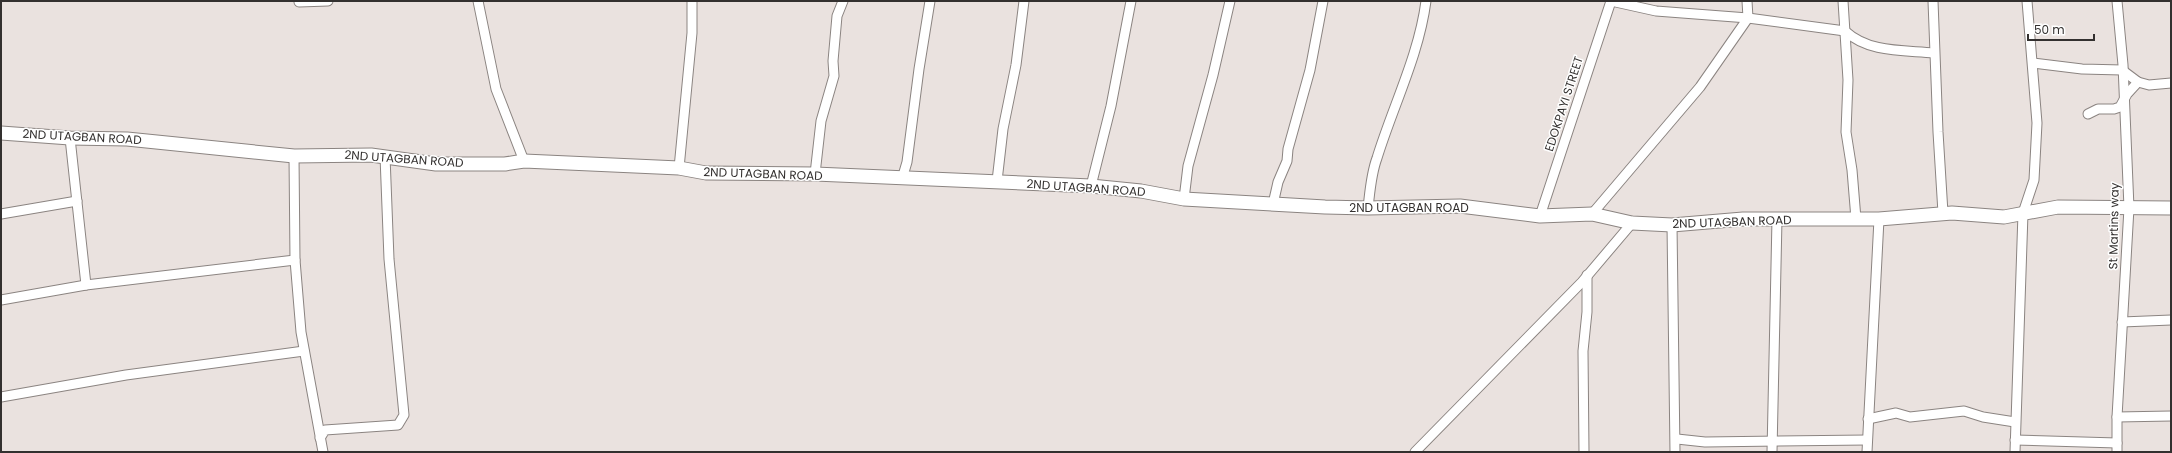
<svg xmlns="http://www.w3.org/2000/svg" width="2172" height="453" viewBox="0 0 2172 453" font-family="Poppins,sans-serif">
<rect width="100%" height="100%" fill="#eae2df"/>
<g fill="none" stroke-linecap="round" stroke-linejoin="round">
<g stroke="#8b8481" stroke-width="11">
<g id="street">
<polyline points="478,1 496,89 524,161"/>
<path d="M 1611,1 L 1656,11 L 1748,18 L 1845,31 C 1869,53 1903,50 1934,53"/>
<polyline points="1843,1 1848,80 1846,132 1852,170 1856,219"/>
<polyline points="1933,1 1938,132 1943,213"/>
<polyline points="2117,1 2123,65 2129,208 2117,417 2117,452"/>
<polyline points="299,2 328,1"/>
<polyline points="2033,63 2082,69 2122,70 2138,82 2149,85 2171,83"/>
<polyline points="2088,114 2098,109 2114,109 2120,107 2127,94 2138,82"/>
<polyline points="294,156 295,260 301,332 323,452"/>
<polyline points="679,168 692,33 692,1"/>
<polyline points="815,174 821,121 834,76 833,61 837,16 843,1"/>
<polyline points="902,179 907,162 919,69 930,1"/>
<polyline points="997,181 1003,129 1016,65 1024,1"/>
<polyline points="1091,186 1111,106 1131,1"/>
<polyline points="1184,199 1188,166 1213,75 1230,1"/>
<polyline points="1273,204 1278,182 1287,161 1288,149 1310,70 1323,1"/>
<path d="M 1368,208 C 1370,191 1371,174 1377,158 C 1393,106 1419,55 1426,1"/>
<polyline points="1,214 77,201"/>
<polyline points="1592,214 1700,87 1748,18 1747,1"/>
<polyline points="1540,216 1611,1"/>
<polyline points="1672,225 1675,452"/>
<polyline points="86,285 295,260"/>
<polyline points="1,300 86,285 70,138"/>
<polyline points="2122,322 2171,320"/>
<polyline points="1,397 126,375 304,351"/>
<polyline points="2117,417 2171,416"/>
<polyline points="1868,419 1896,413 1910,417 1964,411 1983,417 2015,422"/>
<polyline points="320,438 325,430 398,425 404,415 389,259 385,156"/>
<polyline points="1677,439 1705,442 1867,440"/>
<polyline points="2015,440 2117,443"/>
<polyline points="1415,452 1582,282 1632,223"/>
<polyline points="1584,452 1583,351 1587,312 1587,275"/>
<polyline points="1772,452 1777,219"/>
<polyline points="1867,452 1879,219"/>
<polyline points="2015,452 2023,213 2034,180 2037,123 2027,1"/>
</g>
</g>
<g stroke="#8b8481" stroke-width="15">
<polyline id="secondary" points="1,133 70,138 127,139 294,156 371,155 436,164 505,164 524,161 679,168 706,173 815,174 1091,186 1141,191 1184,199 1325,207 1368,208 1460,206 1540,216 1592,214 1632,223 1672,225 1743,219 1879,219 1952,213 2004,217 2058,207 2171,208"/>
</g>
<use href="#street" stroke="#fff" stroke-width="9"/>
<use href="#secondary" stroke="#fff" stroke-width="13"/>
</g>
<g text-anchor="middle" stroke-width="3" stroke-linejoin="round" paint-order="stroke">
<g font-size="12" fill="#33302f" stroke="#fff">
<text transform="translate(1564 104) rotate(-72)" y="4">EDOKPAYI STREET</text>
<text transform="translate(82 137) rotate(3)" y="4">2ND UTAGBAN ROAD</text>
<text transform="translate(404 159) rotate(4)" y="4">2ND UTAGBAN ROAD</text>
<text transform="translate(763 174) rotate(2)" y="4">2ND UTAGBAN ROAD</text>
<text transform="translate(1086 188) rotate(4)" y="4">2ND UTAGBAN ROAD</text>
<text x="1409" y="212">2ND UTAGBAN ROAD</text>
<text transform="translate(1732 222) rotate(-2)" y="4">2ND UTAGBAN ROAD</text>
<text transform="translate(2114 226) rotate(-89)" y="4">St Martins way</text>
</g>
</g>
<rect width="2172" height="453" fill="none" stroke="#33302f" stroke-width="4"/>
<path d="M2028 34v6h66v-6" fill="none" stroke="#33302f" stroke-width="2"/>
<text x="2034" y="34" font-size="12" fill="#33302f" stroke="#ffffff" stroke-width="3" paint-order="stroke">50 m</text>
</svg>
